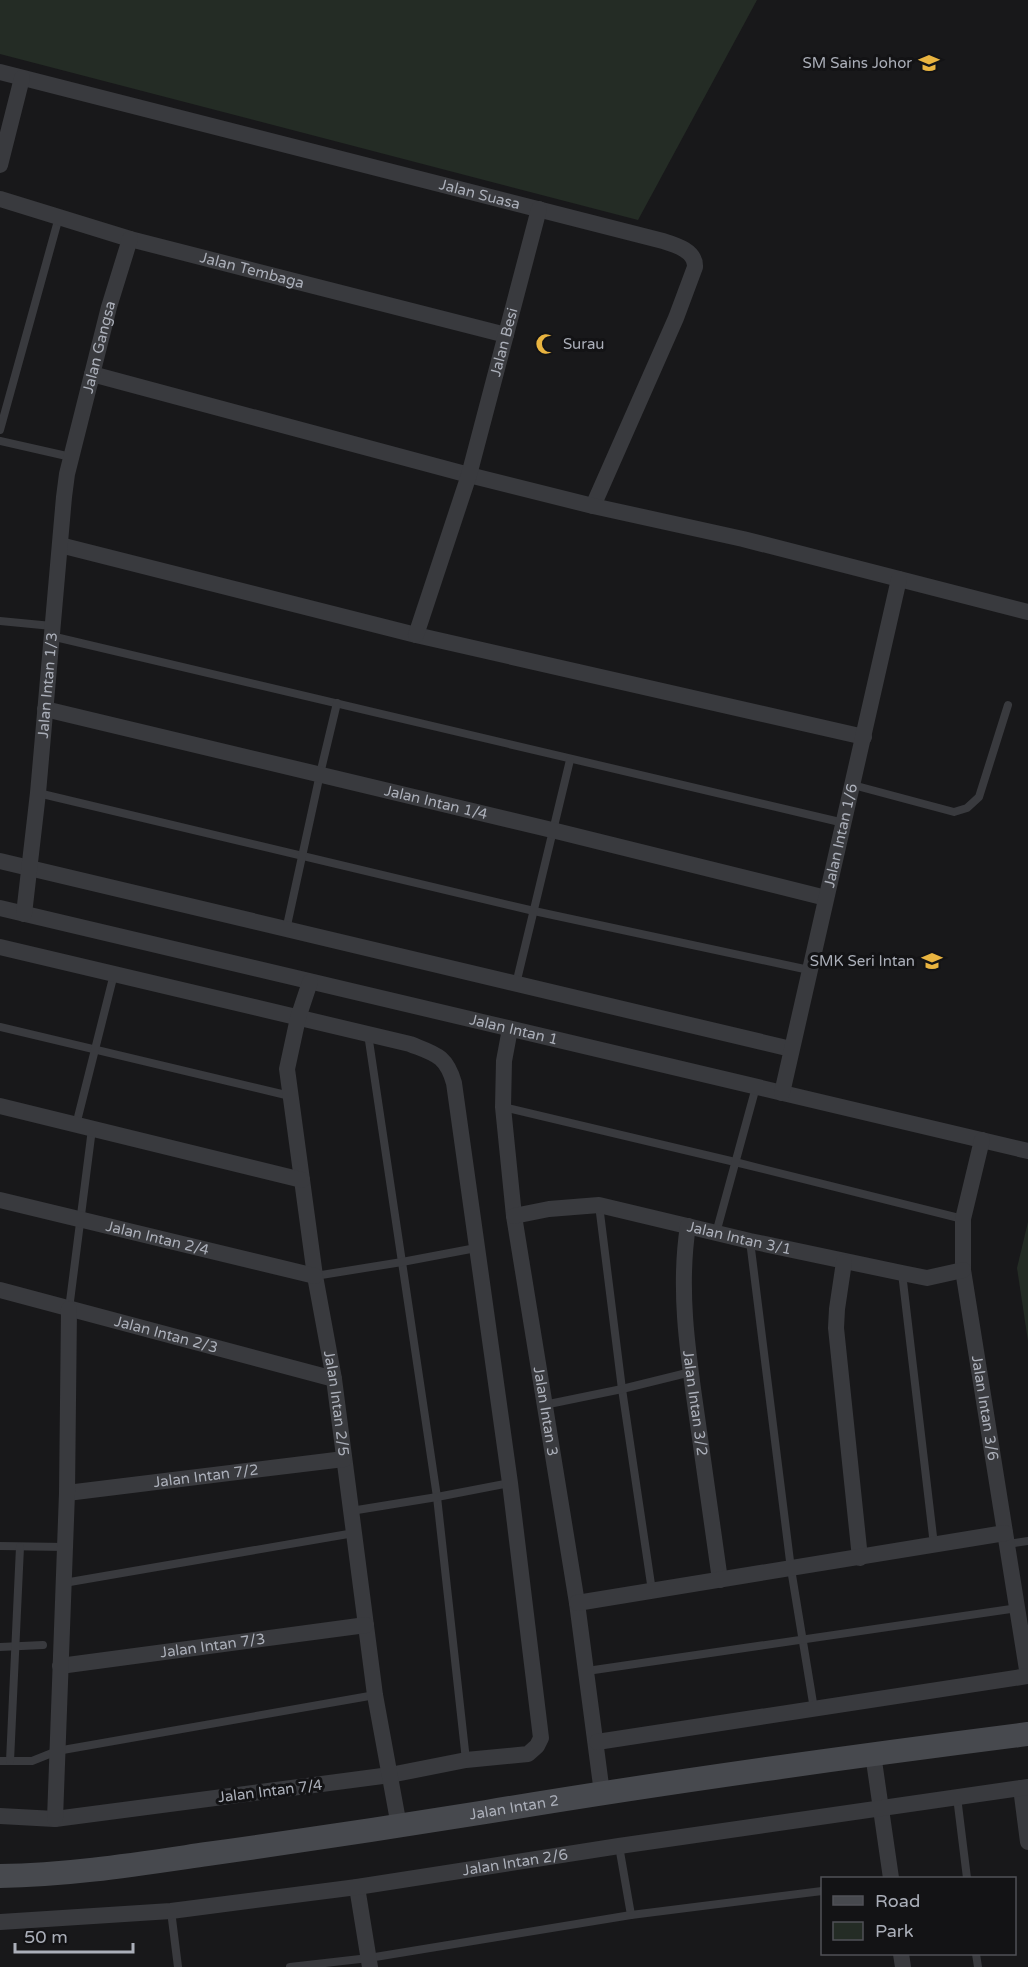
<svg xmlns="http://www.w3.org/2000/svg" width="1028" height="1967" viewBox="0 0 1028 1967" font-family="'Varela Round',sans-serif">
<rect width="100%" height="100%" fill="#18181a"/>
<g fill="#242c25">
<polygon points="0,0 757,0 638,220 0,54"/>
<polygon points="1028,1222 1028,1341 1017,1268"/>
</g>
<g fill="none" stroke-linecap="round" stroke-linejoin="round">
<g stroke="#393a3e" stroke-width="8">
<polyline points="0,430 59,217"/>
<polyline points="0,441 71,457"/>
<polyline points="0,621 52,626"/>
<path d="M 51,636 C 316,698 580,762 844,823"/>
<polyline points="853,785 954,812 967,808 979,797 1008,705"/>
<polyline points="38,793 534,911 809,970"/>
<polyline points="286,930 320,774 337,703"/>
<polyline points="516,984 570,760"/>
<polyline points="0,1027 290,1096"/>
<polyline points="368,1034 437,1497 466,1760"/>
<polyline points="503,1107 735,1162 963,1219"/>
<polyline points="76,1125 114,974"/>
<polyline points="599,1205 622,1389 652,1591"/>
<polyline points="716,1233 756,1087"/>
<polyline points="750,1241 791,1569 814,1709"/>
<polyline points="902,1273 934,1545"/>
<polyline points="315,1276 402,1262 476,1248"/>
<polyline points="69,1309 92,1129"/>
<polyline points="544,1405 622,1389 691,1372"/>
<polyline points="351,1511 437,1497 510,1483"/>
<polyline points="1007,1544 1028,1541"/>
<polyline points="0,1546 65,1547"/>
<polyline points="64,1583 354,1533"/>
<polyline points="0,1647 43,1645"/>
<polyline points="587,1671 1018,1608"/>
<polyline points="0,1761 32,1761 57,1751 375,1695"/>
<polyline points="10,1761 20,1547"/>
<polyline points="957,1797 967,1878"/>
<polyline points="619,1846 631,1915"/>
<polyline points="171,1911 178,1967"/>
<polyline points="976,1954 978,1967"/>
<polyline points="290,1967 369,1958 631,1915 822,1891"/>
</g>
<g stroke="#393a3e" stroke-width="16">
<path id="s1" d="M 0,72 L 663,241 C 676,245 696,251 695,267 L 676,318 L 593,506"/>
<polyline points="0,165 22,78"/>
<path id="s2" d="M 0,199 L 130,239 L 506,335"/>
<polyline points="92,374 469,475 593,506 743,539 1028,612"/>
<polyline points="60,545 416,635 864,737"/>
<path id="s3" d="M 416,635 L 469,475 L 539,209"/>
<path id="s4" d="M 45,709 L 552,830 L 826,898"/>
<polyline points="0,861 791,1049"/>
<path id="s5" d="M 0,908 L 1028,1151"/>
<path id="s6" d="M 24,914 L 38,793 L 64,497 L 67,474 L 109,307 L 130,239"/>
<path d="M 0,947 L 410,1044 C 435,1054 446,1055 454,1083 L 510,1483 L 541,1738 L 537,1746 L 528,1754 L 466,1760 L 390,1775 L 55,1819 L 0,1816"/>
<path id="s7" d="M 310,982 L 298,1018 L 287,1069 L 315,1276 L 334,1379 L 375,1695 L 399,1826"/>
<path id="s8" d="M 510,1029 L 504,1061 L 503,1107 L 514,1216 L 577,1603 L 602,1793"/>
<path id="s9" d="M 782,1093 L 899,579"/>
<polyline points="0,1106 302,1180"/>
<path id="s10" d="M 982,1140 L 963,1219 L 963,1270 L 1028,1676"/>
<path id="s11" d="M 0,1200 L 315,1276"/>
<path id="s12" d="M 514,1216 L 549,1209 L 599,1205 L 750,1241 L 902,1273 L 927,1278 L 963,1270"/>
<path id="s13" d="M 688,1226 C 678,1290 688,1354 697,1417 C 705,1471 712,1526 720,1580"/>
<polyline points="844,1262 837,1309 836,1328 860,1558"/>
<path id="s14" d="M 0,1290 L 334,1379"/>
<path id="s15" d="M 67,1493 L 344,1459"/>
<polyline points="577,1603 1005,1533"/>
<path id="s16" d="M 60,1666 L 366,1625"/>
<polyline points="597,1742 1028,1676"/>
<polyline points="873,1754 891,1878"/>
<polyline points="1021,1788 1028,1842"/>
<polyline points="55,1819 67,1493 69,1309"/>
<polyline points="357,1887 370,1967"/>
<path id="s17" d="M 0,1922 L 171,1911 L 357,1887 L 619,1846 L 1028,1787"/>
<polyline points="901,1954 903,1967"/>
</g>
<path stroke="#47494e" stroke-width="24" id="s18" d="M 0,1876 C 70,1875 138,1864 207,1854 C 300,1841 393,1827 486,1812 C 666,1782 847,1757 1028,1734"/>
</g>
<defs>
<g id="school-bare" transform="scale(1.62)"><path d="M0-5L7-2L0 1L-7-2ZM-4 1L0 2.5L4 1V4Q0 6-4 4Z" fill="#e9b440" stroke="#131315" stroke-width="2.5" paint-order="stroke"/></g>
<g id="mosque-bare" transform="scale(1.62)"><path d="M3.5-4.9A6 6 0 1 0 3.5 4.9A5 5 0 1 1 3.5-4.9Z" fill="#e9b440" stroke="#131315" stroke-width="2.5" paint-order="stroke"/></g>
</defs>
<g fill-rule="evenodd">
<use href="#school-bare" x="929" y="63"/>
<use href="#mosque-bare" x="546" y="344"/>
<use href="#school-bare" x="932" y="961"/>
</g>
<g text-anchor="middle" stroke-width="6" stroke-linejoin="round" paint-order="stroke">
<g font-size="15" fill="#abafb9" stroke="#131315" text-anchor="end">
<text x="912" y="68">SM Sains Johor</text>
<text x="563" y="349" text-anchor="start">Surau</text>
<text x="915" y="966">SMK Seri Intan</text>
</g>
<g font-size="15" fill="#abafb9" stroke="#131315">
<text dy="5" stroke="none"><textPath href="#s1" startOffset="495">Jalan Suasa</textPath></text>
<text dy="5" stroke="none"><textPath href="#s2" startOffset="262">Jalan Tembaga</textPath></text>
<text dy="5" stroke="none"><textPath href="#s3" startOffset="306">Jalan Besi</textPath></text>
<text dy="5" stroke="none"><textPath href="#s6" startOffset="573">Jalan Gangsa</textPath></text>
<text dy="5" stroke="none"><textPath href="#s6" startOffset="230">Jalan Intan 1/3</textPath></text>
<text dy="5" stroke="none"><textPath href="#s4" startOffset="402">Jalan Intan 1/4</textPath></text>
<text dy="5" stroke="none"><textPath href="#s9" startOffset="264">Jalan Intan 1/6</textPath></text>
<text dy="5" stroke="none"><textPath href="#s5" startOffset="528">Jalan Intan 1</textPath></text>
<text dy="5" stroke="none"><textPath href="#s11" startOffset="162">Jalan Intan 2/4</textPath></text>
<text dy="5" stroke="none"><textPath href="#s12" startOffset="230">Jalan Intan 3/1</textPath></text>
<text dy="5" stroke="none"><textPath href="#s14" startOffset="172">Jalan Intan 2/3</textPath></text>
<text dy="5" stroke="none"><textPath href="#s7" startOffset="428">Jalan Intan 2/5</textPath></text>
<text dy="5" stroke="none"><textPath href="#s13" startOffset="178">Jalan Intan 3/2</textPath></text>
<text dy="5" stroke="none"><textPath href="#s10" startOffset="272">Jalan Intan 3/6</textPath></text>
<text dy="5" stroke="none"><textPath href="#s8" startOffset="386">Jalan Intan 3</textPath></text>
<text dy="5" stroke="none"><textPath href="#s15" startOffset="140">Jalan Intan 7/2</textPath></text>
<text dy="5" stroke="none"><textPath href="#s16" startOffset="154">Jalan Intan 7/3</textPath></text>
<text transform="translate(270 1791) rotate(-7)" y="5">Jalan Intan 7/4</text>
<text dy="5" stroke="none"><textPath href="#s18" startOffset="519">Jalan Intan 2</textPath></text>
<text dy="5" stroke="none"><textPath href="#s17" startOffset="519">Jalan Intan 2/6</textPath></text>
</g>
</g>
<rect x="821" y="1877" width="195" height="78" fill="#131315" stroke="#505157" stroke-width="1.5"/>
<rect x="833" y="1896" width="30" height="9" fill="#47494e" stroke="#505157" stroke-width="1.5"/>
<text x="875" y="1907" font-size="18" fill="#abafb9">Road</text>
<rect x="833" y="1922" width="30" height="18" fill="#242c25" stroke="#505157" stroke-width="1.5"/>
<text x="875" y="1937" font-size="18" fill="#abafb9">Park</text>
<path d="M15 1943v9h118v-9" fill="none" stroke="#abafb9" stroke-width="3"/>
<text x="24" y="1943" font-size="18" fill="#abafb9" stroke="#131315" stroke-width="4.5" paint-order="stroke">50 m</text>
</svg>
